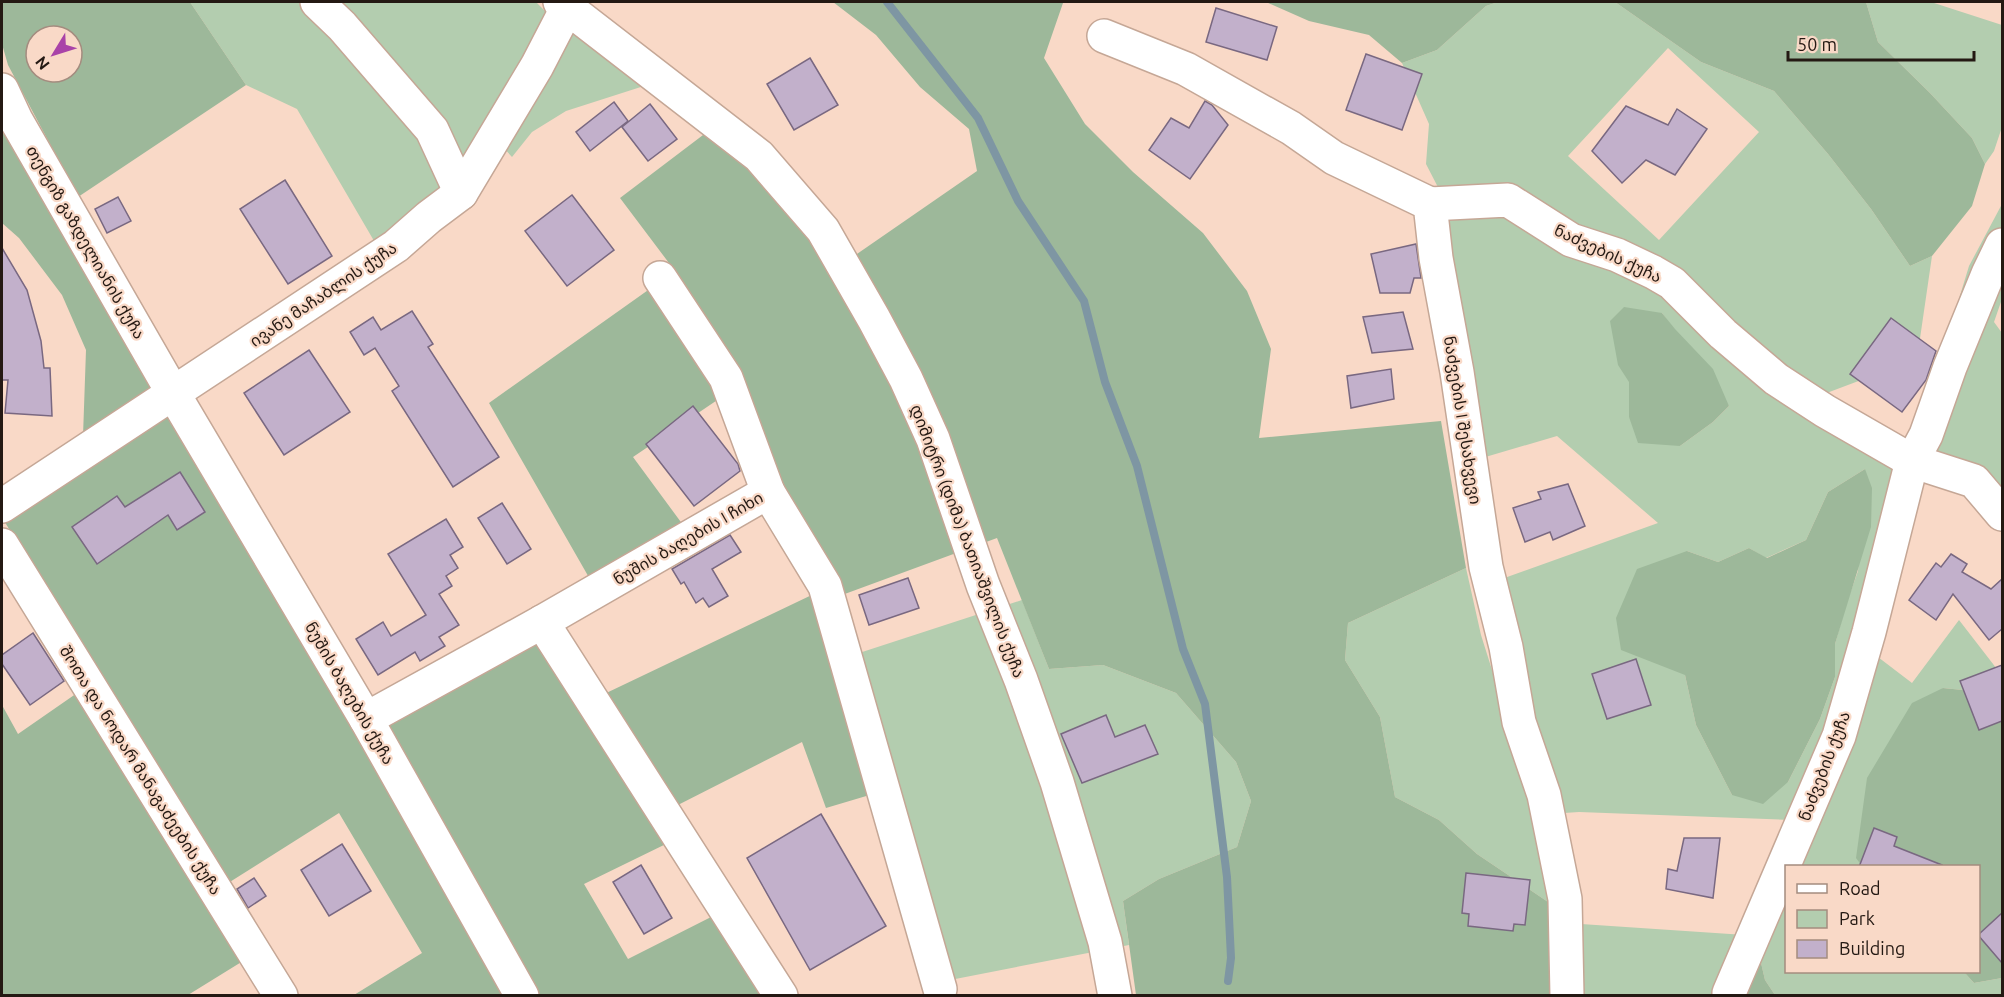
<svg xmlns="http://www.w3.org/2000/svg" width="2004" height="997" viewBox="0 0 2004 997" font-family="Ubuntu,'Noto Sans Georgian',sans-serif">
<rect width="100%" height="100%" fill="#f9d9c7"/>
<g fill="#b3cdaf" fill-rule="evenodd">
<polygon points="190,2 536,2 549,15 647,85 566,111 532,132 512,157 490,133 451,189 377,246 297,109 246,85"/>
<path d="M 1498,2 L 1615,2 L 1701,62 L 1774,91 L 1828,154 L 1871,209 L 1910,266 L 1932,256 L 1917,359 L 1824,394 L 1780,372 L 1656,265 L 1442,195 L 1426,164 L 1429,124 L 1402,63 L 1437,50 L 1486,6 ZM 1668,48 L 1759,132 L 1659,240 L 1568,156 Z"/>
<polygon points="1866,2 1931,2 2002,25 2002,127 1994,151 1985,164 1972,138 1930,93 1878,42"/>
<polygon points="2002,204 2002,299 1994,322 2002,333 2002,502 1927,462 1955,312 1969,266"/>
<path d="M 1511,209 L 1632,270 L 1893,469 L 1855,648 L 1791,820 L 1579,812 L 1564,813 L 1547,777 L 1496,581 L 1658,523 L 1557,436 L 1482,458 L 1444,210 ZM 1662,313 L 1729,406 L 1713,422 L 1680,446 L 1629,417 L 1629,382 ZM 1865,469 L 1858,571 L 1846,605 L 1835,644 L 1835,677 L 1820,719 L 1788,782 L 1732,795 L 1696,725 L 1685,675 L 1687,551 L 1718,562 L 1749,548 L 1766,558 L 1806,540 L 1828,492 Z"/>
<polygon points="1466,568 1481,635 1538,816 1551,904 1477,854 1439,820 1395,797 1380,717 1345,660 1348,623"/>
<polygon points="1022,600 1049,669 1103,665 1176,693 1236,762 1251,801 1237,847 1159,879 1123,901 1129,945 945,981 853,655"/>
<polygon points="1959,620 2000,673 2002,671 2002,694 1943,688 1862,866 1793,866 1874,654 1912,683"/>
<polygon points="1786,883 1786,972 1964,972 1974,983 2002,978 2002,995 1775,995 1765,980 1758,950"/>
<polygon points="1581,924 1745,935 1720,995 1580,996"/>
</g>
<g fill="#9db89a" fill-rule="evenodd">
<path d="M 2,2 L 190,2 L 246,85 L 78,197 L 8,65 L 2,44 ZM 36,36 L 72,36 L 72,72 L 36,72 Z"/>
<polygon points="833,2 1066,2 1063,3 1044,58 1085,124 1133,172 1203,233 1247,291 1271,349 1259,438 1441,421 1466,568 1348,623 1345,660 1380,717 1395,797 1439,820 1477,854 1551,904 1554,995 1136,995 1123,901 1159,879 1237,847 1251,801 1236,762 1176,693 1103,665 1049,669 997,538 842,595 779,485 741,384 633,457 686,529 591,581 489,403 675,271 620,198 707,132 757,171 804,228 828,274 977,171 969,129 920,87 876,35"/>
<polygon points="1266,2 1498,2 1486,6 1437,50 1402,63 1369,35 1309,21"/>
<polygon points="1615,2 1866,2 1878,42 1930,93 1972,138 1985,164 1972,206 1932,256 1910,266 1871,209 1828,154 1774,91 1701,62"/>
<polygon points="2,112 158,386 83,436 86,350 62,295 19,238 2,223"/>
<polygon points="1624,307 1662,313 1675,329 1713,369 1729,406 1713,422 1680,446 1638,443 1629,417 1629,382 1618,365 1610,321"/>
<polygon points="172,407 508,995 354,995 422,953 339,813 225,885 3,519"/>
<polygon points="1865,469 1872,488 1871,527 1835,644 1835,677 1820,719 1788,782 1763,804 1732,795 1696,725 1685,675 1621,650 1616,618 1637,569 1687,551 1718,562 1749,548 1767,558 1806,540 1828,492"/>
<polygon points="818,592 873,794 826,808 802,742 672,808 600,696"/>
<polygon points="536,634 670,842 584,884 628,959 717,914 768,995 532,995 382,722"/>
<polygon points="1943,688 2002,694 2002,978 1974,983 1964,972 1978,972 1978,866 1862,866 1856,858 1867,778 1912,703"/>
<polygon points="80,691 243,961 188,995 2,995 2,705 18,734"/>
<polygon points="1758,950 1765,980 1775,995 1738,996"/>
</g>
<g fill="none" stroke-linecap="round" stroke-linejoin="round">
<polyline stroke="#7e96a3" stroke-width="8" points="887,2 978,118 1018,201 1084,301 1105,382 1137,466 1183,649 1205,704 1227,877 1231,958 1228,981"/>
</g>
<g fill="#c2b0cb" stroke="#796881" stroke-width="1.5">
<polygon points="1216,8 1277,27 1267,60 1206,42"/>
<polygon points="1366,54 1422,74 1402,130 1346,110"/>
<polygon points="810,58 838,105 794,130 767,84"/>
<polygon points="1205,101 1212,105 1228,125 1190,179 1149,150 1171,118 1189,128"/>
<polygon points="614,102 628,121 590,151 576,132"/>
<polygon points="650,104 677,139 648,161 622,127"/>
<polygon points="1626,106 1668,125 1677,109 1707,129 1675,175 1646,160 1622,183 1592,151"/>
<polygon points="285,180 332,256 288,284 240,209"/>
<polygon points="572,195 614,250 567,286 525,231"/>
<polygon points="118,197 131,221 107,233 95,209"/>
<polygon points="1416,244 1421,278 1414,278 1410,293 1380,293 1371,254"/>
<polygon points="2,248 27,290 41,341 44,368 50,368 52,416 5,413 8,380 2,380"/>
<polygon points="412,311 433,344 428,347 499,457 453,487 392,391 399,386 375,348 364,355 350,332 373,317 381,330"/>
<polygon points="1403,312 1413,349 1372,353 1363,317"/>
<polygon points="1891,318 1936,351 1926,380 1902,412 1850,374"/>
<polygon points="309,350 350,412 284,455 244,393"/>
<polygon points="1391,369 1394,399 1351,408 1347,376"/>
<polygon points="693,406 738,464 740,471 694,506 646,444"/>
<polygon points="180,472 205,512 177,530 168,515 97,564 72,527 117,496 125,507"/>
<polygon points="1568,484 1585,526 1553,540 1550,532 1525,542 1513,508 1541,499 1538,492"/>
<polygon points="502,503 531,549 507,564 478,518"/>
<polygon points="446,519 463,547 450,555 458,568 446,576 452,586 439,594 459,625 439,637 445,646 420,661 415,652 378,675 356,639 383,622 391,636 426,615 388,554"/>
<polygon points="730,535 741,552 712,569 728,596 709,607 703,598 696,603 684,582 681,584 672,569"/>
<polygon points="1951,554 1967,564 1962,572 1991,589 2002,579 2002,629 1989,640 1953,594 1936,620 1909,600 1936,563 1941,567"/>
<polygon points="908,578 919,608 869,625 859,595"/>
<polygon points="33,633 64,681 30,705 2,664 2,655"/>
<polygon points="1636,659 1651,705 1607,719 1592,674"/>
<polygon points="2002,665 2002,721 1979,730 1960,681"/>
<polygon points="1106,715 1115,737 1145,725 1158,754 1082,783 1061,734"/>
<polygon points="821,814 886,926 810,970 747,858"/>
<polygon points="1874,828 1897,837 1894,846 1942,865 1941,867 1859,867"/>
<polygon points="1684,838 1720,838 1713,898 1666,889 1668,869 1677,871"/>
<polygon points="342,844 371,891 329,916 301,870"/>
<polygon points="641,865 672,918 644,934 613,882"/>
<polygon points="1466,873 1530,880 1525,925 1514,924 1513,931 1468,926 1469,914 1462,913"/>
<polygon points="254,878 266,896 248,908 237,889"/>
<polygon points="2002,913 2002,963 1978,935"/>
</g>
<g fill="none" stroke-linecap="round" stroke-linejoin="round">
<g stroke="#c5a796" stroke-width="36">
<g id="minor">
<polyline points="317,2 342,26 432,130 461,193"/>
<polyline points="560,2 759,156 823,230 874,319 906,379 933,439 983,585 1021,680 1057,782 1105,942 1115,996"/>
<polyline points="1104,36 1186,69 1291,128 1334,158 1430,204 1436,258 1457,372 1486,567 1506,647 1519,722 1544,795 1565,899 1567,996"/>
<polyline points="2,90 16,120 173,393 366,719 522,996"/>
<polyline points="1430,204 1508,200 1571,240 1617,255 1653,272 1672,283 1723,334 1776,379 1825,411 1912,461 1974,481 2002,514"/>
<polyline points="660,278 726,378 768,492"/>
<polyline points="2,506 396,246 429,217 461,193 537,66 567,8"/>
<polyline points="2,545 281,996"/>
<polyline points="542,622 781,996"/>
<polyline points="366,719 542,622 768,492 825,586 940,989"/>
<polyline points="1729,993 1839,736 1869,632 1912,461 1926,435 1950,367 1988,274 2002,245"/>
</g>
</g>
<use href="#minor" stroke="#fff" stroke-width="33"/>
</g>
<g text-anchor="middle" stroke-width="4.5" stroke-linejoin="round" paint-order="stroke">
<g font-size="16" fill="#241913" stroke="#f9d9c7">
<text transform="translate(86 242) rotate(60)" y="6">თენგიზ გაზდელიანის ქუჩა</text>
<text transform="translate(1608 253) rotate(25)" y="6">ნაძვების ქუჩა</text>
<text transform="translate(323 294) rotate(-34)" y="6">ივანე მაჩაბლის ქუჩა</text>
<text transform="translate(1463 420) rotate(81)" y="6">ნაძვების I შესახვევი</text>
<text transform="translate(688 538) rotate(-30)" y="6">ნუშის ბაღების I ჩიხი</text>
<text transform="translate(968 541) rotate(69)" y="6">დიმიტრი (დიმა) ბათიაშვილის ქუჩა</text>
<text transform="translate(350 693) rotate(60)" y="6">ნუშის ბაღების ქუჩა</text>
<text transform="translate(1824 766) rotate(-69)" y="6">ნაძვების ქუჩა</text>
<text transform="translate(141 770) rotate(58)" y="6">შოთა და ნოდარ მანაგაძეების ქუჩა</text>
</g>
</g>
<rect width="2004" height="997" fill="none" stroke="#241913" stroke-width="6"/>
<rect x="1785" y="865" width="195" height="108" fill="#f9d9c7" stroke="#a48c7f" stroke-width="1.5"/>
<rect x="1797" y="884" width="30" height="9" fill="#ffffff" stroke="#a48c7f" stroke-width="1.5"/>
<text x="1839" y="895" font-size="18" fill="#241913">Road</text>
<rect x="1797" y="910" width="30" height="18" fill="#b3cdaf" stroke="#a48c7f" stroke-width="1.5"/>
<text x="1839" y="925" font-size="18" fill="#241913">Park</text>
<rect x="1797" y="940" width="30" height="18" fill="#c2b0cb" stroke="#a48c7f" stroke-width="1.5"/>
<text x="1839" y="955" font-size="18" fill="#241913">Building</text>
<g transform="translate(54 54) rotate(232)"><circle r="28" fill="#f9d9c7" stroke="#a48c7f" stroke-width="1.5"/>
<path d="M0-4.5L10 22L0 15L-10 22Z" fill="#a943a8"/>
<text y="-9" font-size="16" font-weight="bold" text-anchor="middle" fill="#241913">N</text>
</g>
<path d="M1788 51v9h186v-9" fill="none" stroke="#241913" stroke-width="3"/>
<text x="1797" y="51" font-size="18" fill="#241913" stroke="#f9d9c7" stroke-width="4.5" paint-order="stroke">50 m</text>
</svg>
